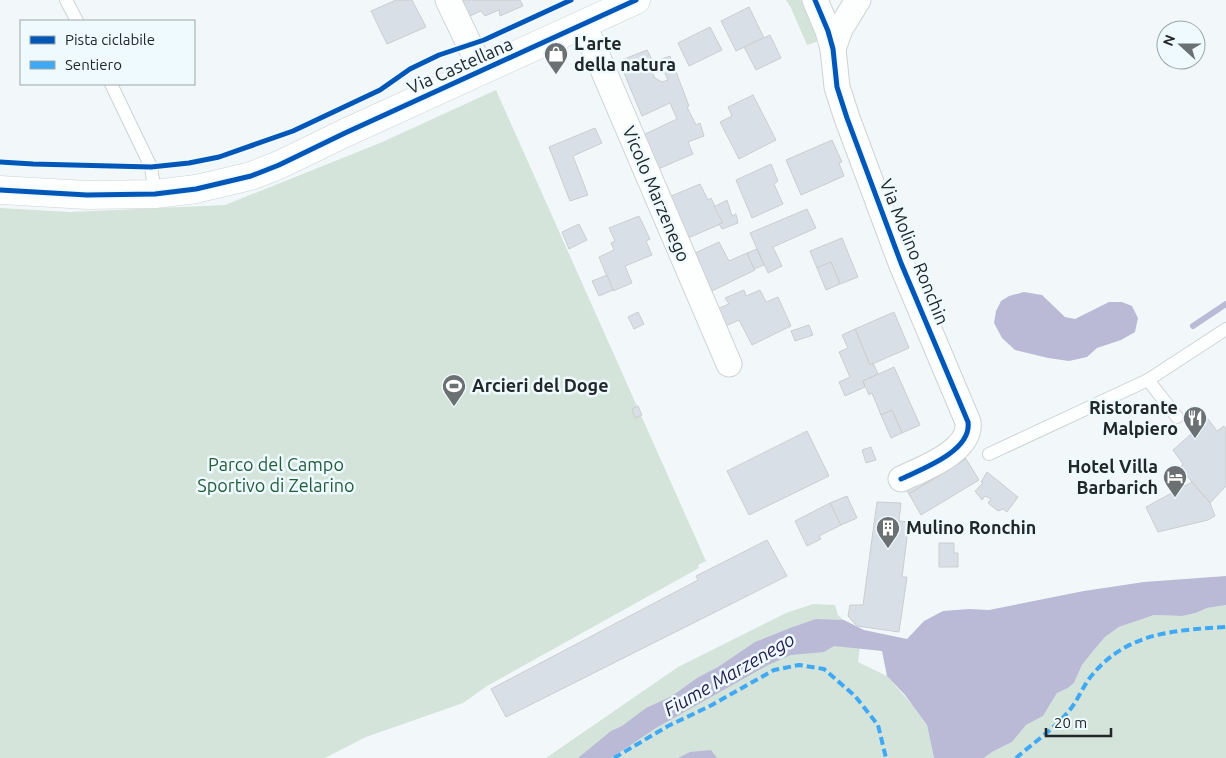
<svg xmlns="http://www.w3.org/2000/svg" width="1226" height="758" viewBox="0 0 1226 758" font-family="Ubuntu,sans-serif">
<rect width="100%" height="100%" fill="#f2f8fa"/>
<g fill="#d4e4da">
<polygon points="786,0 801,0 811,14 819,38 816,42 807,45 791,8"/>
<polygon points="496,90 706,561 698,565 699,568 487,686 463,703 366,737 325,758 0,758 0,208 70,212 225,205 380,143"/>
<polygon points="813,604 835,605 838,615 861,636 858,662 887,676 914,707 927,725 934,758 546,758 678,667 786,613"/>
<polygon points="1226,605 1226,758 984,758 992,752 1012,742 1026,725 1043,716 1057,693 1068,688 1074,683 1082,665 1105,637 1119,627 1154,615 1182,616 1196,613 1207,608"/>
</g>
<g fill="#bbbad6">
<polygon points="1024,292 1042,295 1065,317 1075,319 1109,302 1122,302 1132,306 1138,318 1135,332 1121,340 1097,348 1087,357 1069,361 1048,358 1015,350 1002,338 994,323 996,311 1001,301 1009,296"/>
<polygon points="1226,576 1226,605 1207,608 1196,613 1182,616 1154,615 1119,627 1105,637 1094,650 1082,665 1074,683 1068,688 1057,693 1043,716 1026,725 1012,742 992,752 984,758 934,758 927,725 905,695 887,676 882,651 834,646 824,652 791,655 768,665 656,728 611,758 578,758 611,731 622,726 646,708 672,696 697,678 718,667 755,642 790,628 816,619 844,620 864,630 907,639 924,621 943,611 969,609 989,610 1084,591 1144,582"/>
<polygon points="711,750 717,758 678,758 690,752"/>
</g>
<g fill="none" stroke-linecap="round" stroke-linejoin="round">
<polyline stroke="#bbbad6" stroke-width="6" points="1193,326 1226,304"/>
</g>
<g fill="#d8dfe7" stroke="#caced0">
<polygon points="396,0 412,0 426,27 387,44 371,11"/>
<polygon points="455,0 520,0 523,6 500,16 499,10 485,16 481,11 463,19"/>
<polygon points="749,7 764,38 736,51 721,21"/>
<polygon points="710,27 722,50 689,66 678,43"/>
<polygon points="770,35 781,58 756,70 744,47"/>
<polygon points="647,50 656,67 650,69 655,78 662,82 668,80 659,60 670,56 689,106 687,107 696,125 700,123 704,136 688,142 693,154 658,169 643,135 677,119 670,103 642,116 619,61"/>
<polygon points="753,95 776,140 739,159 720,122 732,116 728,107"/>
<polygon points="595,128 602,143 573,156 588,195 570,201 549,147"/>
<polygon points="832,140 842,162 839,163 844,176 801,195 786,160"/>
<polygon points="771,164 778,181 774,184 783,204 752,218 736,180"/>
<polygon points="700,184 708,200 711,198 723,223 688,238 669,197"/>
<polygon points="727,200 732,216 736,214 738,223 722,229 719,224 723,223 714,207"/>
<polygon points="807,209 816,228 773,247 782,266 768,273 750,233"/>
<polygon points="639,216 650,239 646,241 652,255 625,266 632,283 613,291 599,257 614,250 611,243 615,241 609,228"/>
<polygon points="579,224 587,240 569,249 562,232"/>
<polygon points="842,238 858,277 840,284 831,262 817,268 810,251"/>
<polygon points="719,242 729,261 747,253 755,270 712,291 695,253"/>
<polygon points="757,249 764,265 754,269 747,253"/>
<polygon points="831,262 840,284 826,290 817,268"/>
<polygon points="607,275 613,290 599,296 592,281"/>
<polygon points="744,290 746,296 760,290 766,302 778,297 791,326 752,345 739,320 719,329 712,311 729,304 725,298"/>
<polygon points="638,312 644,324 634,329 628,317"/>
<polygon points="894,312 909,348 870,365 855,329"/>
<polygon points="809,325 813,335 795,341 791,331"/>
<polygon points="855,329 870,365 873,363 878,374 863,381 865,387 845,396 839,382 850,377 839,352 848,348 842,335"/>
<polygon points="894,367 920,425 902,433 892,410 881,415 872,393 869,395 863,381"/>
<polygon points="638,406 642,415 635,418 632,409"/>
<polygon points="892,410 902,433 891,438 881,415"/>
<polygon points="1208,419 1217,431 1224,426 1226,429 1226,486 1210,503 1180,468 1183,464 1173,450"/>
<polygon points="807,431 829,476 749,515 727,471"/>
<polygon points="871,447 876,460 866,463 862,450"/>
<polygon points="964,455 966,459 909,494 906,490"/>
<polygon points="966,459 979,480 921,515 909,494"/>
<polygon points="987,472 1018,497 1007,512 1003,509 998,511 988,503 991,499 985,496 982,500 975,491 983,483 981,482"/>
<polygon points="1192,482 1210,503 1215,516 1208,520 1158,532 1146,507"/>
<polygon points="847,496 857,518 841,525 830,503"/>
<polygon points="877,502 901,503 899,521 909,522 902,577 907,577 899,632 857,626 848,616 850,605 863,605"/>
<polygon points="830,503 841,525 819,536 821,539 807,546 795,521"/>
<polygon points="767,540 787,576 506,717 491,689 698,580 696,576"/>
<polygon points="939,543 954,543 954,553 958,553 958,567 939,567"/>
</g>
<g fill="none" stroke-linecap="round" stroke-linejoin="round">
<g stroke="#ced3d4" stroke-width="14">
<g id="lane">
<polyline points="66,0 77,21"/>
<polyline points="111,84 151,167 155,194"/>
<polyline points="1148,380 1177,417"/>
<polyline points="989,454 1148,380 1226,329"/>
</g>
</g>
<g stroke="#ced3d4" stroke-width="27">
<g id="street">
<polyline points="448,0 482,71"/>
<path d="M 815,0 L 828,31 L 833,49 L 837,87 L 847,118 L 901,263 L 968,422 C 972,451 922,469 901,479"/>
<polyline points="584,25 729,364"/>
<polyline points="833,49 840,29 858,0"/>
</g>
</g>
<g stroke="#ced3d4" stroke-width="29">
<polyline id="secondary" points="0,190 87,195 155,194 196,189 251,176 279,165 345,133 636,0"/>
</g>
<use href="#lane" stroke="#fdfefe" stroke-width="12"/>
<use href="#street" stroke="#fdfefe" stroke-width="25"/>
<use href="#secondary" stroke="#fdfefe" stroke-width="28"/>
<g stroke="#3fa9f5" stroke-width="4" stroke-dasharray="8 4" stroke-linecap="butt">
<polyline points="614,758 668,726 710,706 774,670 799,665 824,669 855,696 878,725 886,758"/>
<path d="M 1016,758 C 1032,744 1055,728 1068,712 C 1078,701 1083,685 1093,674 C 1128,632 1176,630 1226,627"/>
</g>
<g stroke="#eefafe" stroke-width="8">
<g id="cycleway">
<path d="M 815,0 L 828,31 L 833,49 L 837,87 L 847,118 L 901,263 L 968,422 C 972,451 922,469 901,479"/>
<polyline points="0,162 33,164 151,167 189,163 219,157 293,131 380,90 410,69 439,55 484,40 571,0"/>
<polyline points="0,190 87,195 155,194 196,189 251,176 279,165 345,133 636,0"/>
</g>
</g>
<use href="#cycleway" stroke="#0057b8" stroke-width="5"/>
</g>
<defs>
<g id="shop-pin" transform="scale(1.25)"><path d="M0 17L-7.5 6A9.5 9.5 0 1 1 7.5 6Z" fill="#6b7072" stroke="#eefafe"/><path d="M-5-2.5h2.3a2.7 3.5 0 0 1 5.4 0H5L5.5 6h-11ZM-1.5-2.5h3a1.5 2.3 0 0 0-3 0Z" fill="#fff"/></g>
<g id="stadium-pin" transform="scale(1.25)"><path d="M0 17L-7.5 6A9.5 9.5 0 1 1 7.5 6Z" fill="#6b7072" stroke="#eefafe"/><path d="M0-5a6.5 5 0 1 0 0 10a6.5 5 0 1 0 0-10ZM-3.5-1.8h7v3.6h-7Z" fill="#fff"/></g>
<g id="restaurant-pin" transform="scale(1.25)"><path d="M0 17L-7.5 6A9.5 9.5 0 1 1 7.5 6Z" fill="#6b7072" stroke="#eefafe"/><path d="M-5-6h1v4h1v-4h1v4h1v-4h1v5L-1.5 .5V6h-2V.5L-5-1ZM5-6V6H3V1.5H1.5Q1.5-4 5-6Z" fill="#fff"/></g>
<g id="hotel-pin" transform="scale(1.25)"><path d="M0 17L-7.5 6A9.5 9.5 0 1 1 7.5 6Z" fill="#6b7072" stroke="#eefafe"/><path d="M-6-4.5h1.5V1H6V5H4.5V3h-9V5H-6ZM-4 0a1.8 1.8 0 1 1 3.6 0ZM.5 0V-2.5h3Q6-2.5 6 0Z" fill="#fff"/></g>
<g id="building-pin" transform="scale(1.25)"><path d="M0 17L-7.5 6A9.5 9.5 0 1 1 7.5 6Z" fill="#6b7072" stroke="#eefafe"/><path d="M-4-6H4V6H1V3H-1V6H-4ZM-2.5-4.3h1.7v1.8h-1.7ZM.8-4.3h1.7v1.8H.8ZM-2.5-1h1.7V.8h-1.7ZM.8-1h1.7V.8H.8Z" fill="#fff"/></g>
</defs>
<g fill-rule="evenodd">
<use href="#shop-pin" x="556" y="54"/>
<use href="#stadium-pin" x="454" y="386"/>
<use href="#restaurant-pin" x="1195" y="418"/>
<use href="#hotel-pin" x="1175" y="477"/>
<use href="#building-pin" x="888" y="528"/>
</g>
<g text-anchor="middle" stroke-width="5" stroke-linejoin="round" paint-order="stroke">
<g font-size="18" font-weight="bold" fill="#222728" stroke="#eefafe" text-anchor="start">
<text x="574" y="50">L'arte<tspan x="574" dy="21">della natura</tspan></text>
<text x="472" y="392">Arcieri del Doge</text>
<text x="1178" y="414" text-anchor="end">Ristorante<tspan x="1178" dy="21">Malpiero</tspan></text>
<text x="1158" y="473" text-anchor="end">Hotel Villa<tspan x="1158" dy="21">Barbarich</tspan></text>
<text x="906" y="534">Mulino Ronchin</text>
</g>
<g font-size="18" fill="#222728" stroke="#eefafe">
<text transform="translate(460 66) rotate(-24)" y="6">Via Castellana</text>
<text transform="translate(656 194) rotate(67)" y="6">Vicolo Marzenego</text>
<text transform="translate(914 252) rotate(68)" y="6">Via Molino Ronchin</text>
</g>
<g font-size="18" fill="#235c38" stroke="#eefafe">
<text x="276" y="471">Parco del Campo<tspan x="276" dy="21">Sportivo di Zelarino</tspan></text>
</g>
<g font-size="19" font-style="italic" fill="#292050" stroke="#eefafe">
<text transform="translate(729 674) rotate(-30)" y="7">Fiume Marzenego</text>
</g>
</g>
<rect x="20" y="20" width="175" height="65" fill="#eefafe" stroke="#9ca6a8"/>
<rect x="30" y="36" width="25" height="8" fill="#0057b8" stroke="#9ca6a8"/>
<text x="65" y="45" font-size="15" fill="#222728">Pista ciclabile</text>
<rect x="30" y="61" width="25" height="8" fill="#3fa9f5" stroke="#9ca6a8"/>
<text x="65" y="70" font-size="15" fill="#222728">Sentiero</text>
<g transform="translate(1181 45) rotate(291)"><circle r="24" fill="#eefafe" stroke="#9ca6a8"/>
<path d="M0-4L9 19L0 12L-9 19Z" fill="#6b7072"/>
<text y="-8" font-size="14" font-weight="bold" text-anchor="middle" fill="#222728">N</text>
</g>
<path d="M1046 728v8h65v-8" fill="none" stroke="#222728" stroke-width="2.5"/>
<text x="1054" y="728" font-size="15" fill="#222728" stroke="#eefafe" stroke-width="4" paint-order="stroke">20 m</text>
</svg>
